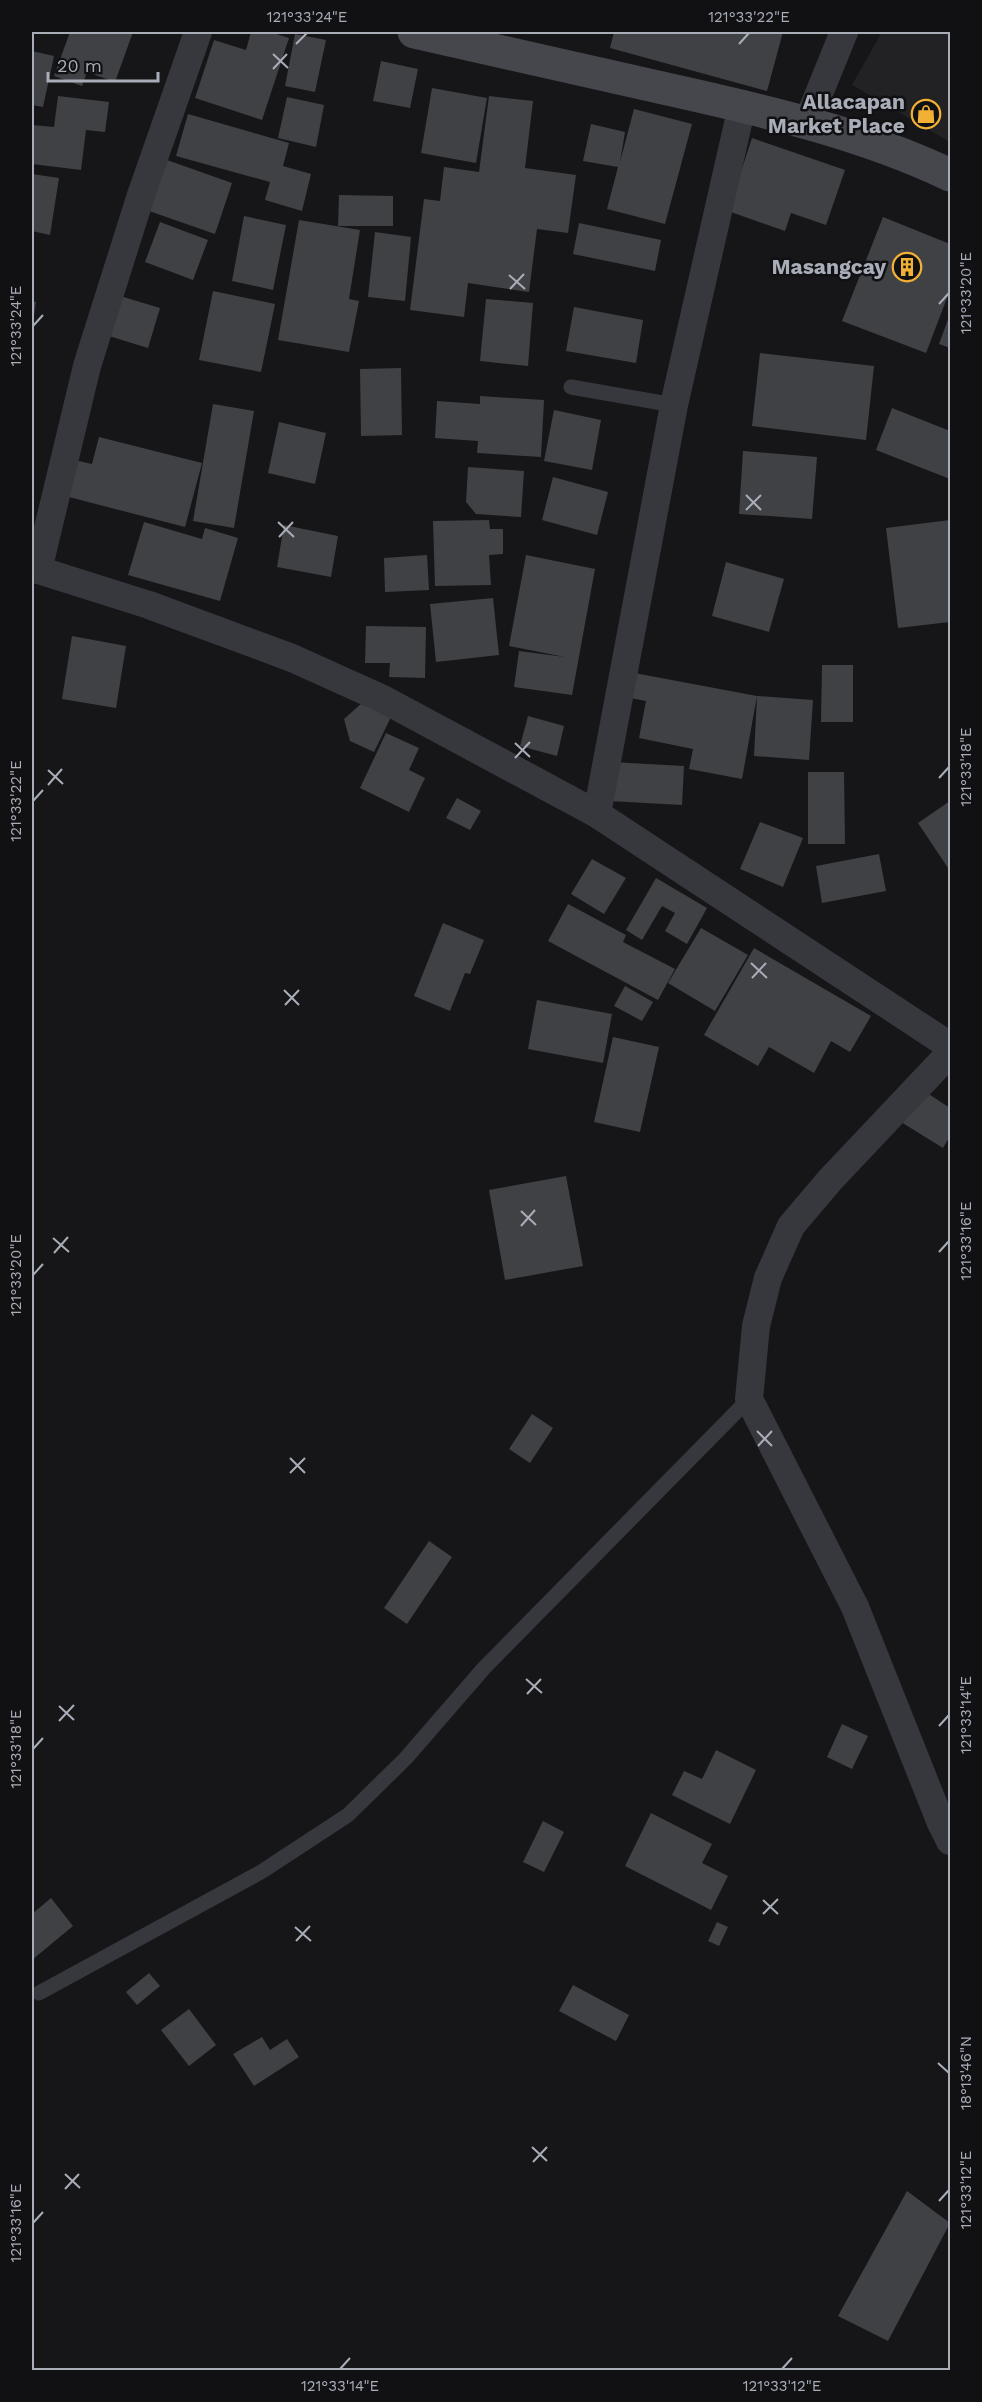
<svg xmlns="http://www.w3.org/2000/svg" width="982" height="2402" viewBox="0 0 982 2402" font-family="'Work Sans',sans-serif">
<rect width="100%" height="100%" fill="#161618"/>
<polygon fill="#222225" points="882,32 950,32 950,142 852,85"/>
<g fill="#404145">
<polygon points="70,32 133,32 115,82 87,72 82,86 54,76"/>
<polygon points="251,32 270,32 289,38 262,120 195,98 214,40 246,50"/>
<polygon points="614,32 783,32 767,91 610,48"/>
<polygon points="295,34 326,40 315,92 285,86"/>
<polygon points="32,51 54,56 43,107 32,105"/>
<polygon points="381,61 418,69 410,108 373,101"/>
<polygon points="432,88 487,98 476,163 421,153"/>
<polygon points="58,96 109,102 105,132 86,130 81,170 32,164 32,125 54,127"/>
<polygon points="489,96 533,101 525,168 576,175 568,233 537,229 529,292 468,283 464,317 410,310 424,199 440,201 444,167 479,172"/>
<polygon points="287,97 324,105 316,147 278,138"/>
<polygon points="634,109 692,124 665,224 607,209 618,167 583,161 591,124 625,132 620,162"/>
<polygon points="188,114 289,143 283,166 311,174 302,211 265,200 270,182 176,156"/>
<polygon points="752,138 845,170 826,225 791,213 785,231 728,211"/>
<polygon points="167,160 232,183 215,234 149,211"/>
<polygon points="32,174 59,178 50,235 32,231"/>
<polygon points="339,195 393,196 393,226 338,226"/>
<polygon points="244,216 286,225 273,290 232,281"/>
<polygon points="883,217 950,244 950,290 926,353 842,321"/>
<polygon points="299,220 360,230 349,299 359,301 349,352 278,340"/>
<polygon points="160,222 208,240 193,280 145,262"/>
<polygon points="579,223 661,240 655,271 573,254"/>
<polygon points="375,232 411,237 405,301 368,297"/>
<polygon points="213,291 275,304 261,372 199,360"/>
<polygon points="120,296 160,308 148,348 109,336"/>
<polygon points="486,299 533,303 528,366 480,361"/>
<polygon points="32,301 36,302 33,322 32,322"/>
<polygon points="574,307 643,320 636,363 566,351"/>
<polygon points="950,314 950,348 939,344"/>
<polygon points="760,353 874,366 866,440 752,426"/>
<polygon points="401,368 402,435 361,436 360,369"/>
<polygon points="480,396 544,400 541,457 477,453 478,441 435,438 437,401 480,404"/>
<polygon points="213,404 254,411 234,528 193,521"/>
<polygon points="892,408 950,431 950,479 876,450"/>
<polygon points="554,410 601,420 592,470 544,461"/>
<polygon points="279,422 326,433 315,484 268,473"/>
<polygon points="99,437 202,463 185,527 61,495 70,459 92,464"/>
<polygon points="743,451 817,457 812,519 739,514"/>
<polygon points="468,467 524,471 521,517 476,514 466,502"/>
<polygon points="553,477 608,492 597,535 542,520"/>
<polygon points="489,520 490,529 503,529 503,554 489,555 491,585 435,586 433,521"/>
<polygon points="950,520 950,622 898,628 886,528"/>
<polygon points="144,522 202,539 205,528 238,538 220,601 128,575"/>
<polygon points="284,525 338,536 331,577 277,567"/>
<polygon points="427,555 429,590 385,592 384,558"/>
<polygon points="526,555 595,569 572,695 514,687 519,651 565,657 509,646"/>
<polygon points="726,562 784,579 769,632 712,616"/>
<polygon points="493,598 499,655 436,662 430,604"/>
<polygon points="366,626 426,627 425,678 389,677 390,663 365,663"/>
<polygon points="72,636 126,646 116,708 62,699"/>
<polygon points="822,665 853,665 853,722 821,722"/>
<polygon points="629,672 757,696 813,700 809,760 754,756 757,696 742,779 689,769 693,749 639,738 646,701 625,697"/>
<polygon points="362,703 391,717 374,752 350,741 344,719"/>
<polygon points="528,716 564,726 557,756 520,746"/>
<polygon points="386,733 419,748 409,770 425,778 409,812 360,788"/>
<polygon points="611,762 684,766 682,805 609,801"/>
<polygon points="808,772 844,772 845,844 808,844"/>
<polygon points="457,798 481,811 470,830 446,818"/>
<polygon points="950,801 950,871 918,823"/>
<polygon points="760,822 803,838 783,887 740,869"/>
<polygon points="879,854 886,891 822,903 816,866"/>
<polygon points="592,859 626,878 604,914 571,894"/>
<polygon points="656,878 707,908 687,944 665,931 675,913 662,906 642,940 626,930"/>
<polygon points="568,904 626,935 623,942 675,969 658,1000 548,941"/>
<polygon points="443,923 484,940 470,974 465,973 450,1011 414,996"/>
<polygon points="701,928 748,955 715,1011 668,983"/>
<polygon points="754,948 871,1016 850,1052 831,1041 814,1073 769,1047 758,1066 704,1035"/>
<polygon points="625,986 653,1002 642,1021 614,1006"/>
<polygon points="537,1000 612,1014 603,1063 528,1049"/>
<polygon points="613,1037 659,1047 640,1132 594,1122"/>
<polygon points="921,1089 950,1108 950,1136 943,1148 901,1122"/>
<polygon points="566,1176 583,1266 505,1280 489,1190"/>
<polygon points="532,1414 553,1428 530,1463 509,1449"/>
<polygon points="429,1541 452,1557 407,1624 384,1608"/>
<polygon points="842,1724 868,1736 852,1769 827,1757"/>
<polygon points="716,1750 756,1770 730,1824 672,1795 684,1771 702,1779"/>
<polygon points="651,1813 712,1844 702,1863 728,1876 711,1910 625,1866"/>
<polygon points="543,1821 564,1832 544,1872 523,1862"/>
<polygon points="51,1898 73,1926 32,1960 32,1914"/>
<polygon points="717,1922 728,1927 719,1946 708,1941"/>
<polygon points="149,1973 160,1986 137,2005 126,1992"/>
<polygon points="573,1985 629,2015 616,2041 559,2011"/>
<polygon points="189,2009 216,2045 189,2066 161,2030"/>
<polygon points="262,2037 270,2050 287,2039 299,2057 254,2086 233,2054"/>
<polygon points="907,2191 950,2223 888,2341 838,2316"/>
</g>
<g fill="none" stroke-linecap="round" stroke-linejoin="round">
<g stroke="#37383d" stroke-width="15">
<polyline points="571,387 674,405"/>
<polyline points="39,1993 261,1872 348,1815 406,1758 484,1668 749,1399"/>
</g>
<g stroke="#37383d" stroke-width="28">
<polyline points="807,123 844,32"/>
<polyline points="32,568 149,605 292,658 383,699 597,814 950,1046"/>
<polyline points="38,570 87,366 141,195 198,32"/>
<polyline points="597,814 674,405 742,106"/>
<polyline points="950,1053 830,1180 791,1226 768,1278 756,1326 749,1399 855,1607 941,1823 950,1841"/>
</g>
<path stroke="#45474d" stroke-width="33" d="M 414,32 C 498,51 583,70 667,89 C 762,110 862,133 950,175"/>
</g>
<path fill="none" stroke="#a8adb8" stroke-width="2" d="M 296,44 L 307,33M 739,44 L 749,33M 273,54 L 288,68M 273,69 L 287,54M 509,275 L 525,289M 510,289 L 524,274M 939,304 L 949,293M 33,326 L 43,315M 746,495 L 761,510M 746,510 L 761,495M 278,522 L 294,537M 279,537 L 293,522M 515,743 L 530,757M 515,758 L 530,742M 48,770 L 63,784M 939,778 L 949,767M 48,785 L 62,769M 33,801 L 43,790M 751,963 L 767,978M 752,978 L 766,963M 284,990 L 299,1005M 285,1005 L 299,990M 521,1211 L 536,1225M 521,1226 L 535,1210M 53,1238 L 69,1252M 939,1252 L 949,1241M 54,1253 L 68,1237M 33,1275 L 43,1264M 757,1431 L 772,1446M 758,1446 L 772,1431M 290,1458 L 305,1473M 290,1473 L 305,1458M 526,1679 L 542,1693M 527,1694 L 541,1679M 59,1706 L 74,1720M 59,1721 L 74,1705M 939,1726 L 949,1715M 33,1749 L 43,1738M 763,1900 L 778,1914M 763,1914 L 778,1899M 295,1927 L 311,1941M 296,1941 L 310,1926M 938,2063 L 949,2073M 532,2147 L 547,2161M 533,2162 L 547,2147M 65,2174 L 80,2188M 65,2189 L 79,2174M 939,2201 L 949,2190M 33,2223 L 43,2212M 340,2369 L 350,2358M 782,2369 L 792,2358"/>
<defs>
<g id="shop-ring" transform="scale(1.5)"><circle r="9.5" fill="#111113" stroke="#f2b134" stroke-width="1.5"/><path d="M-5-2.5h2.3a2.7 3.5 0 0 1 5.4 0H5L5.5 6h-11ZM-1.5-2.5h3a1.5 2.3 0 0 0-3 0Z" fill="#f2b134"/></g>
<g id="building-ring" transform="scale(1.5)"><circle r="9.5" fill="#111113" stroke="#f2b134" stroke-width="1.5"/><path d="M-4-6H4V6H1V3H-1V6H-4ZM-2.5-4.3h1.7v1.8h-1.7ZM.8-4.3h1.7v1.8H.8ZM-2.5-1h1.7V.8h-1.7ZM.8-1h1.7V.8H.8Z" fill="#f2b134"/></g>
</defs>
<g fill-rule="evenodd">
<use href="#shop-ring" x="926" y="114"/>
<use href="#building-ring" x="907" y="267"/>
</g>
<g text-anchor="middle" stroke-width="5" stroke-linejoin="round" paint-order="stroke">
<g font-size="21" font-weight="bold" fill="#a8adb8" stroke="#111113" text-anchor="end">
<text x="905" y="109">Allacapan<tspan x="905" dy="24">Market Place</tspan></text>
<text x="886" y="274">Masangcay</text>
</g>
</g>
<rect width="982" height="2402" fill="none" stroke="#111113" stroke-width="66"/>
<path d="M48 72v9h110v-9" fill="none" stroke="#a8adb8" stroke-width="3"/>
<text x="57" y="72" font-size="18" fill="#a8adb8" stroke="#111113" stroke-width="4.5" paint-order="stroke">20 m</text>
<rect x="33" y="33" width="916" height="2336" fill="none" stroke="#a8adb8" stroke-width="2"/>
<g font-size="15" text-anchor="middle" fill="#a8adb8">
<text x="307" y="22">121°33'24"E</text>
<text x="749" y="22">121°33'22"E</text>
<text transform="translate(966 293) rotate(-90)" y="5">121°33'20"E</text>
<text transform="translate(16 326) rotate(-90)" y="5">121°33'24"E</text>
<text transform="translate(966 767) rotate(-90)" y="5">121°33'18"E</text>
<text transform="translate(16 801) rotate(-90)" y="5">121°33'22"E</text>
<text transform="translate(966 1241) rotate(-90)" y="5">121°33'16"E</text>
<text transform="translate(16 1275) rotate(-90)" y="5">121°33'20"E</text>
<text transform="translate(966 1715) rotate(-90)" y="5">121°33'14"E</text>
<text transform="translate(16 1749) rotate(-90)" y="5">121°33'18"E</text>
<text transform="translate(966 2073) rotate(-90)" y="5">18°13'46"N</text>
<text transform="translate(966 2190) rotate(-90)" y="5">121°33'12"E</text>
<text transform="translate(16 2223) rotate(-90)" y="5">121°33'16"E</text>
<text x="340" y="2391">121°33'14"E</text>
<text x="782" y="2391">121°33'12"E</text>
</g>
</svg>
